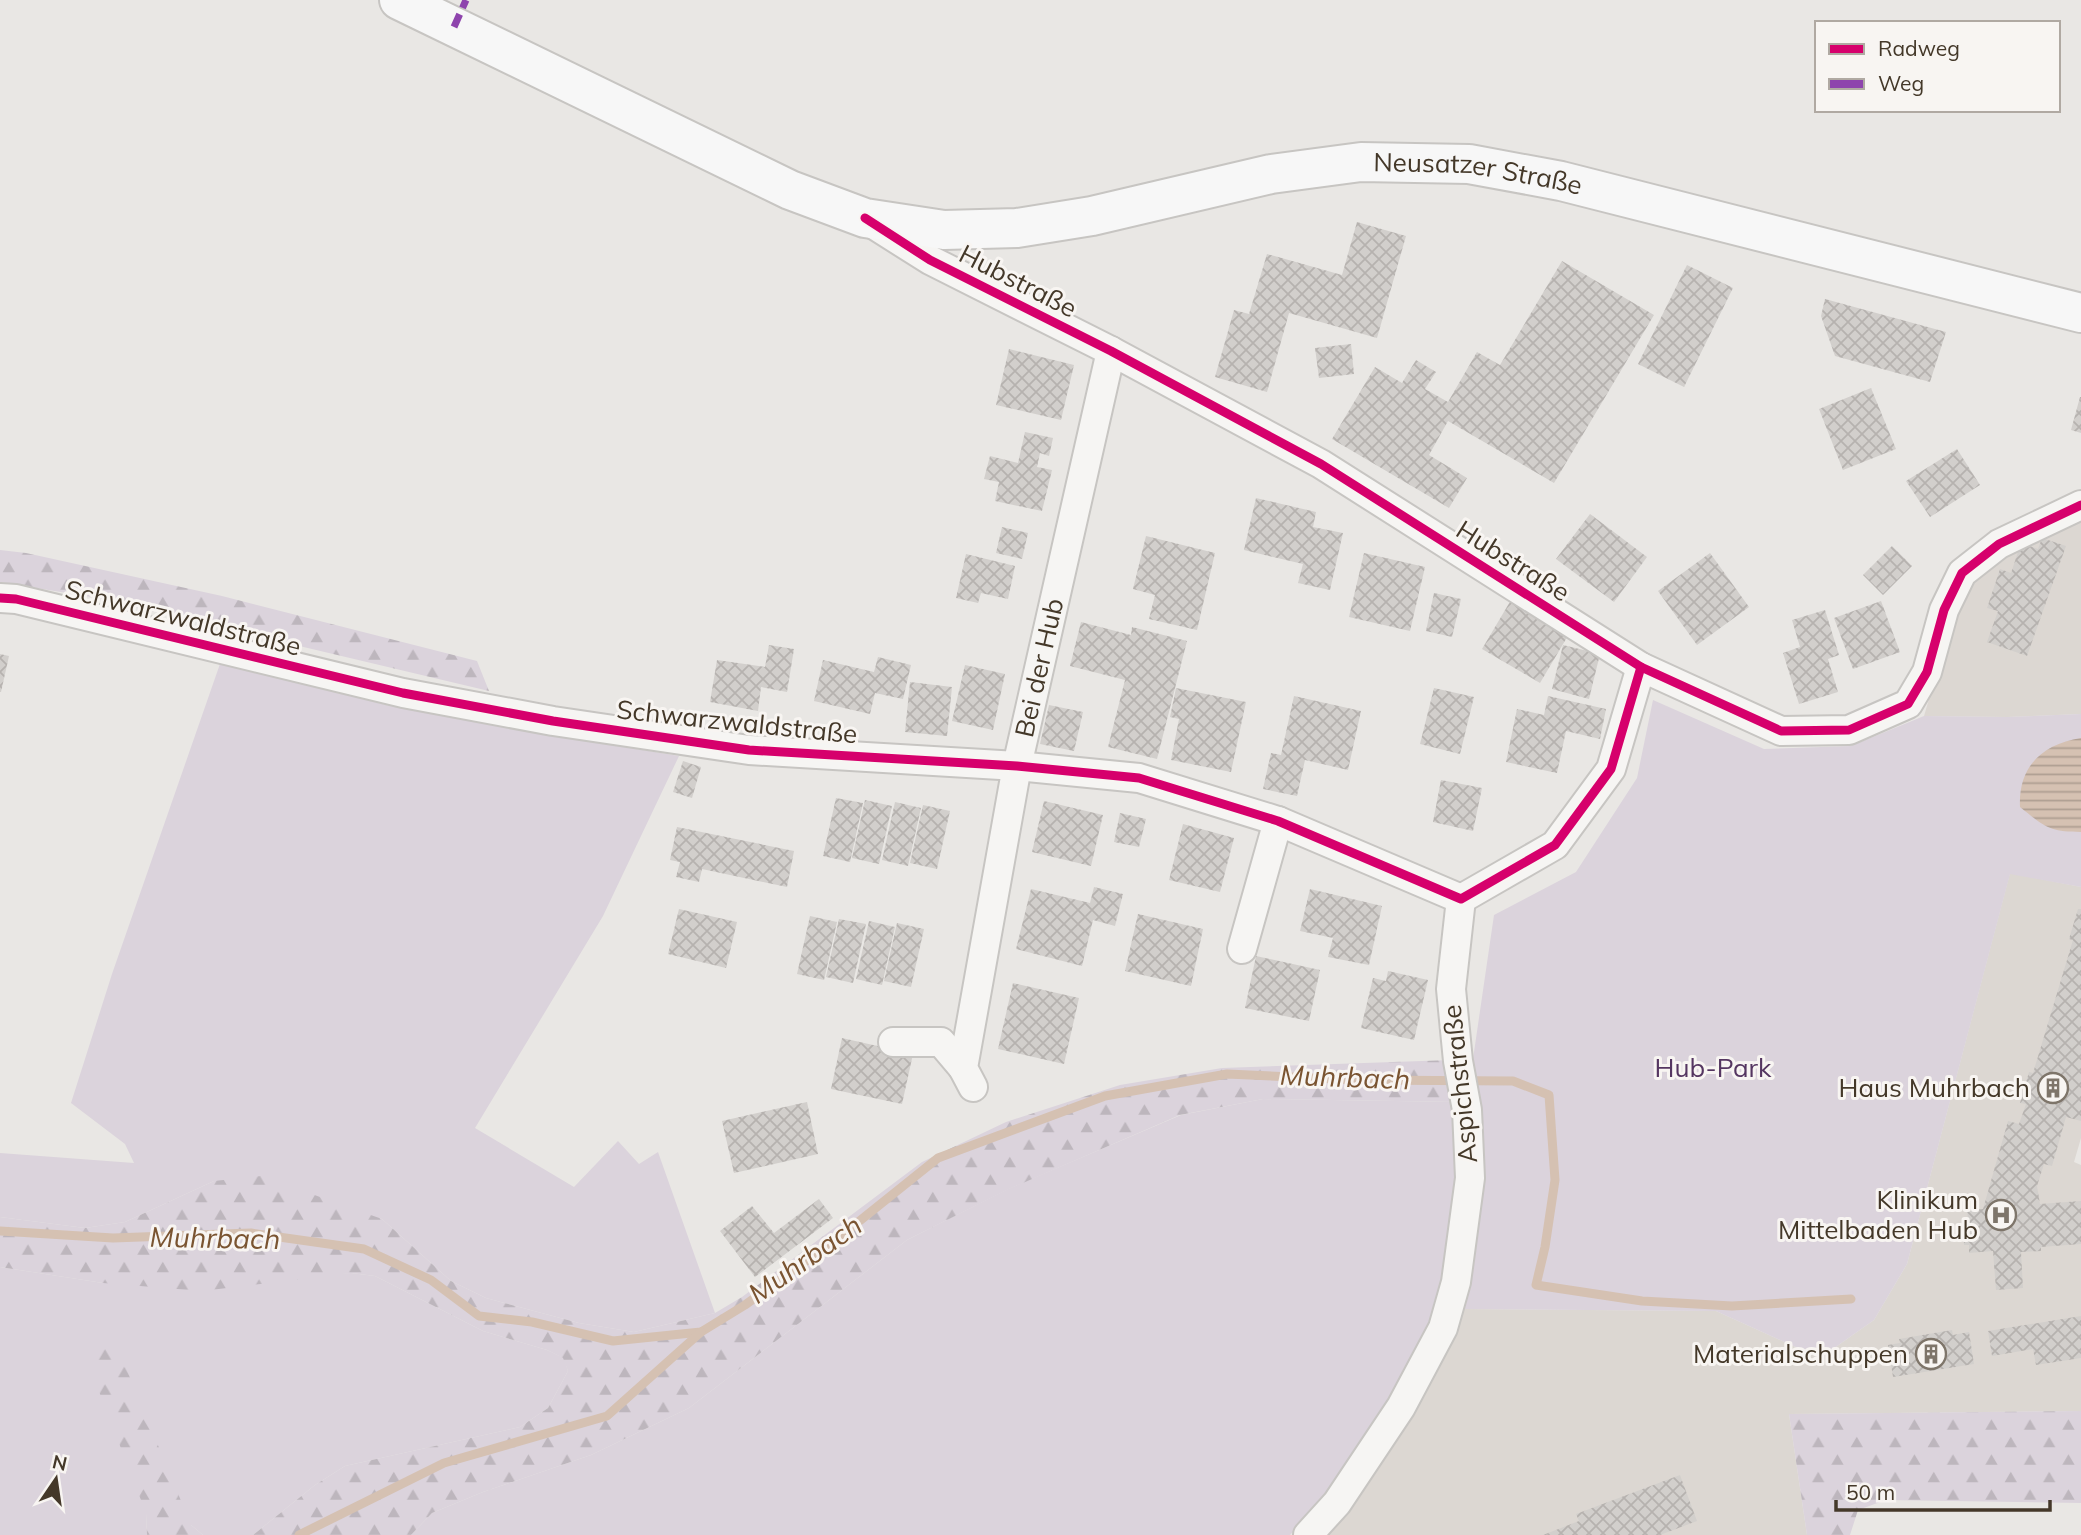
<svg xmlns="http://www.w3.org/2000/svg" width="2081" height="1535" viewBox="0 0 2081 1535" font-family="Mulish,sans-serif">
<defs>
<pattern id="forest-firs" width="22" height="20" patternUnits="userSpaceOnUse" patternTransform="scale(1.75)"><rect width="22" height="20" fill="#dbd3dc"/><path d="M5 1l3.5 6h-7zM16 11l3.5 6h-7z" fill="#bdb6bd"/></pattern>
<pattern id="water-rules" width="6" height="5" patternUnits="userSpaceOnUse" patternTransform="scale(1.75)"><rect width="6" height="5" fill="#d5c1b2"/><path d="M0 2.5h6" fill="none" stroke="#ae9e91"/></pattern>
<pattern id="building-cross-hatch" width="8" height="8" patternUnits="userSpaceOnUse" patternTransform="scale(1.75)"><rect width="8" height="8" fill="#d2cfcc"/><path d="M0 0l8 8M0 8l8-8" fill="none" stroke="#b6b2af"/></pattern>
</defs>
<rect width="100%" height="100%" fill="#e9e7e4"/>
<g fill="#dcd7d2">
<polygon points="2081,517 2081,714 2007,717 1924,716 1960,595 1988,555"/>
<polygon points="2010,873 2081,887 2081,1138 2074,1162 2081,1165 2081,1411 1789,1414 1807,1535 1316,1535 1463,1309 1716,1311 1820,1358 1874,1320 1907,1264"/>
</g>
<g fill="#dbd3dc">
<polygon points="221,661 386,705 481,723 679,756 603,916 475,1128 574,1187 618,1141 639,1164 658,1152 715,1313 634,1332 579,1323 486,1298 451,1281 382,1219 214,1181 125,1222 85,1228 0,1217 0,1153 134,1163 125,1144 71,1103 112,974"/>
<polygon points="1653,700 1764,749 1851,746 1924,716 2007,717 2081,714 2081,887 2010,874 1907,1264 1874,1320 1820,1358 1716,1311 1463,1309 1481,1186 1473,1059 1494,915 1576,872 1637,778"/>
<polygon points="1263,1099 1459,1102 1460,1149 1451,1231 1436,1312 1375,1427 1317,1506 1290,1535 411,1535 432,1513 483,1492 591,1455 689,1408 907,1240 1008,1189 1181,1115"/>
<polygon points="0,1267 103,1283 351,1273 375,1276 483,1331 547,1350 564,1358 568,1371 548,1408 520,1427 345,1466 315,1485 253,1535 203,1535 191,1525 146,1513 147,1535 0,1535"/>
</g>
<g fill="url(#forest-firs)">
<polygon points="0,550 26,553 222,596 477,661 489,691 97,598 0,582"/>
<polygon points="1451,1060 1459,1102 1263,1099 1180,1115 1009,1189 907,1240 689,1408 591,1455 483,1492 432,1513 411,1535 253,1535 315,1485 345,1466 520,1427 548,1408 568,1371 563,1358 547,1350 483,1331 375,1276 351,1273 202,1291 103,1283 0,1267 0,1217 85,1228 125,1222 214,1181 261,1176 382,1219 451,1281 486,1298 579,1323 634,1332 715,1313 742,1297 922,1162 1006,1122 1120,1085 1222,1068"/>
<polygon points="105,1344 119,1351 191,1525 203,1535 147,1535 146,1513 93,1376 92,1355"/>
<polygon points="2081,1411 2081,1503 1886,1500 1858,1510 1850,1535 1807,1535 1789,1414"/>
</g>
<path fill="url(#water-rules)" d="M 2081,738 L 2081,832 C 2049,832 2045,827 2020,807 C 2018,767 2042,744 2081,738 Z"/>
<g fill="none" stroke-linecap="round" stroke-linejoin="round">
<g stroke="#d5c1b2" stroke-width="9">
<polyline points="0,1231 113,1238 251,1233 364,1249 431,1280 479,1316 532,1322 613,1341 701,1332 745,1305 842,1235 938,1158 1105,1096 1227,1074 1358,1080 1513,1081 1549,1095 1555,1180 1545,1247 1536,1285 1642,1301 1732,1306 1851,1299"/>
<polyline points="299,1535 444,1463 607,1416 701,1332"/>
</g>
</g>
<g fill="url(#building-cross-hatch)">
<polygon points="1357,222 1406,236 1377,338 1289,313 1267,392 1215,377 1234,310 1249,314 1267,254 1342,275"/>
<polygon points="1562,261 1654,315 1554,483 1448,421 1429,455 1467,478 1449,508 1332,439 1375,367 1402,383 1416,360 1436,372 1425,389 1448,402 1477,352 1500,365"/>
<polygon points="1687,265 1733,288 1684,387 1638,364"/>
<polygon points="1825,299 1946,332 1930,382 1835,356 1821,316"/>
<polygon points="1351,344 1354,374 1319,378 1315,348"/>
<polygon points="1009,349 1074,365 1061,420 996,405"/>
<polygon points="1871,388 1896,449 1843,470 1819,409"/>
<polygon points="2080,397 2081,397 2081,433 2071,430"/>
<polygon points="1025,432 1053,438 1049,456 1040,453 1037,467 1052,470 1042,511 995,501 999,482 984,479 990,456 1018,463"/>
<polygon points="1957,449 1980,485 1930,517 1906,481"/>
<polygon points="1256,498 1316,512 1313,527 1343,533 1330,590 1298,583 1303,564 1244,550"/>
<polygon points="1590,514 1647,557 1614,602 1556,559"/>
<polygon points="1002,527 1028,533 1022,559 996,553"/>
<polygon points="1146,536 1215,553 1197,630 1149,619 1155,595 1133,589"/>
<polygon points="2042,538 2066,546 2027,656 1987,642 1998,611 1987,608 2000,569 2011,573 2021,543 2038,549"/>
<polygon points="1892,546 1912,566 1883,595 1863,575"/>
<polygon points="1364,553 1425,567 1410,631 1349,617"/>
<polygon points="1710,553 1749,607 1697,645 1658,591"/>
<polygon points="966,554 1015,566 1008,599 981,593 978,603 956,598"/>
<polygon points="1434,593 1461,599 1452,637 1426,631"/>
<polygon points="1511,600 1569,634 1540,683 1482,649"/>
<polygon points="1881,601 1900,652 1853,669 1834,618"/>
<polygon points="1825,610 1839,655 1828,659 1838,692 1799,704 1783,653 1800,647 1792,620"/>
<polygon points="1081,622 1131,635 1132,627 1187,641 1157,759 1108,747 1125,680 1070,666"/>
<polygon points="769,645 794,649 787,692 761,687 758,711 710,702 717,660 765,667"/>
<polygon points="1563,645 1600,654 1589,699 1552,689"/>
<polygon points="0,654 9,656 1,692 0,692"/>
<polygon points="878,657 911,665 903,699 875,693 870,714 814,701 823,660 874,672"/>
<polygon points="965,665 1005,674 993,730 952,721"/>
<polygon points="910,682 952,687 947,736 905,732"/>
<polygon points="1176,688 1246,702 1231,772 1171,760 1179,719 1170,717"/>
<polygon points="1434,688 1474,697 1460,754 1420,744"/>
<polygon points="1294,696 1361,711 1348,770 1305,760 1297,796 1263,789 1271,753 1281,755"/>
<polygon points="1548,696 1606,709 1600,739 1566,731 1557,773 1506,762 1517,709 1544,715"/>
<polygon points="1049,705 1083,712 1074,751 1040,744"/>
<polygon points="683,761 701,767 692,798 673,792"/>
<polygon points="1441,780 1482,788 1473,831 1433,822"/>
<polygon points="836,798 863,803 850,862 823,856"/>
<polygon points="865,800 892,806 879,864 852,858"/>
<polygon points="1044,801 1103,815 1091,866 1032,852"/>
<polygon points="895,802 921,808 908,866 882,860"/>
<polygon points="923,805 950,811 937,869 910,863"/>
<polygon points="1120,813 1146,819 1139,847 1114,842"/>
<polygon points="1183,824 1234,838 1220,892 1169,880"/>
<polygon points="677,827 794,851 787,887 702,869 699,882 676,877 680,862 670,860"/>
<polygon points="1094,887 1123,894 1115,926 1093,920 1082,966 1016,949 1031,889 1090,903"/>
<polygon points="1310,889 1382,906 1369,965 1328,957 1333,938 1300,931"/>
<polygon points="679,909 737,922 726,968 668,954"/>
<polygon points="2078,909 2081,909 2081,1121 2066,1117 2052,1166 2044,1164 2037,1186 2040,1204 2081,1201 2081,1244 2041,1247 2041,1251 2021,1252 2023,1288 1996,1290 1993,1251 1969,1253 1969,1245 1964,1245 1963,1218 1968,1218 1967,1210 1983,1209 2008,1121 2019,1124 2026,1104 2020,1103 2029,1072 2033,1073 2073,940 2069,939"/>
<polygon points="1138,914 1203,929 1191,986 1125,971"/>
<polygon points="810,916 837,922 824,980 797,974"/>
<polygon points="839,919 866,924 853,983 826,977"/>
<polygon points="869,921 895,927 882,985 856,979"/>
<polygon points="897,923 924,929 911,987 884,981"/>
<polygon points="1256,956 1320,970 1309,1021 1245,1008"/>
<polygon points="1388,971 1428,980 1414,1040 1361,1028 1373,978 1386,981"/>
<polygon points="1013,983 1079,998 1064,1064 998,1049"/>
<polygon points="842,1038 913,1054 902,1104 831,1089"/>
<polygon points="807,1102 818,1154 734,1173 722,1121"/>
<polygon points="819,1199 833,1218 755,1277 720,1231 752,1206 774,1233"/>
<polygon points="2081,1316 2081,1358 2036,1365 2033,1349 1992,1356 1988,1331"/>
<polygon points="1952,1330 1953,1335 1969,1332 1974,1364 1893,1377 1888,1345 1900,1343 1899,1339"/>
<polygon points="1680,1475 1697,1521 1660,1535 1543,1535 1579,1521 1576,1514"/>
</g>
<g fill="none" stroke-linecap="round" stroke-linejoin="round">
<g stroke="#c7c5c2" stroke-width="32">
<g id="minor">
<polyline points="873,224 930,260 1111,351 1321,464 1641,667 1781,731 1849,730 1908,704 1927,672 1944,610 1962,573 1999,544 2081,505"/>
<polyline points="0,598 16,599 403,693 553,721 749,750 1017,766 1139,778 1278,821 1461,899"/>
<polyline points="1461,899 1555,845 1611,769 1641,667"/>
<polyline points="1242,949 1278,821"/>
<polyline points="893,1042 941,1042 963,1068"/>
<path id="s1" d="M 973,1087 L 963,1068 L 1017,766 L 1111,351"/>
<polyline points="1308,1535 1337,1503 1401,1407 1443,1328 1456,1282 1470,1178 1467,1110 1458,1061 1451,989 1461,899"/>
</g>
</g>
<g stroke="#c7c5c2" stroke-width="42">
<g id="secondary">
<path id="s2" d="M 399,0 L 790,190 L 865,218 L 944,230 L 1017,228 L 1092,216 L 1271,174 L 1361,162 L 1469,164 L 1561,181 L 2081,313"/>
</g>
</g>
<use href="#minor" stroke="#f6f5f3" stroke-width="28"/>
<use href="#secondary" stroke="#f7f7f7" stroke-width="38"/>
<polyline stroke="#8e44ad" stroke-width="7" stroke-dasharray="14 7" stroke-linecap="butt" points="454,27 466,0"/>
<g stroke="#f8f5f2" stroke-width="13">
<g id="cycleway">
<polyline points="865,218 930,260 1111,351 1321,464 1641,667 1781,731 1849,730 1908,704 1927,672 1944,610 1962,573 1999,544 2081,505"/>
<polyline points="0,598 16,599 403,693 553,721 749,750 1017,766 1139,778 1278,821 1461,899 1555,845 1611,769 1641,667"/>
</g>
</g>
<use href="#cycleway" stroke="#d6006c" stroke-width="9"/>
</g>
<defs>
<g id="building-ring" transform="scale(1.575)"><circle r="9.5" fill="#f8f5f2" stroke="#7e756a" stroke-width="1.5"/><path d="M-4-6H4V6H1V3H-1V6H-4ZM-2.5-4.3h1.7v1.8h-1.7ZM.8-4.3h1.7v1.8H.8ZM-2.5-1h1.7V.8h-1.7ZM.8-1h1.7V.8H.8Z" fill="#7e756a"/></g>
<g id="hospital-ring" transform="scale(1.575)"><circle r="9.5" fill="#f8f5f2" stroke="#7e756a" stroke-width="1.5"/><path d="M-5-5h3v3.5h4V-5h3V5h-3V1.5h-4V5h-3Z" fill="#7e756a"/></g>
</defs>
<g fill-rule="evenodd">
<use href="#building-ring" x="2053" y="1088"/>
<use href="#hospital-ring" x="2001" y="1215"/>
<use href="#building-ring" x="1931" y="1354"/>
</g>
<g text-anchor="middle" stroke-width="6" stroke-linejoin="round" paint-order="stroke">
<g font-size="26" fill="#443829" stroke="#f8f5f2">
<text dy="9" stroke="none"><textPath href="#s2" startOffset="1136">Neusatzer Straße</textPath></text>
<text transform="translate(1018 281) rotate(27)" y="9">Hubstraße</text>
<text transform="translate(1513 561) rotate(32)" y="9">Hubstraße</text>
<text transform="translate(183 618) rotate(14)" y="9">Schwarzwaldstraße</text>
<text dy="9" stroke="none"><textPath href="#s1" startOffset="429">Bei der Hub</textPath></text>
<text transform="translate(737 722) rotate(6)" y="9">Schwarzwaldstraße</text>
<text transform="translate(1460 1084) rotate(-96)" y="9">Aspichstraße</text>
</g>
<g font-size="26" fill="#553661" stroke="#f8f5f2">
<text x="1713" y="1077">Hub-Park</text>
</g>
<g font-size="26" fill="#443829" stroke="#f8f5f2" text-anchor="end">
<text x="2030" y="1097">Haus Muhrbach</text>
<text x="1978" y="1209">Klinikum<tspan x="1978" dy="30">Mittelbaden Hub</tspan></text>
<text x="1908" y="1363">Materialschuppen</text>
</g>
<g font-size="28" font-style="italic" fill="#7a5431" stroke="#f8f5f2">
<text transform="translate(1345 1077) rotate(2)" y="10">Muhrbach</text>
<text transform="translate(215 1238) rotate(1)" y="10">Muhrbach</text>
<text transform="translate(805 1259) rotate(-35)" y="10">Muhrbach</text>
</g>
</g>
<rect x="1815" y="21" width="245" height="91" fill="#f8f5f2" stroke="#b0a9a2" stroke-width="2"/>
<rect x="1829" y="44" width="35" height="10" fill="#d6006c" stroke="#b0a9a2" stroke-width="2"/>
<text x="1878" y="56" font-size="21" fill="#443829">Radweg</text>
<rect x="1829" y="79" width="35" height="10" fill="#8e44ad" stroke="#b0a9a2" stroke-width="2"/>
<text x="1878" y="91" font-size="21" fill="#443829">Weg</text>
<g transform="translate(56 1479) rotate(13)" stroke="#f8f5f2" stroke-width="5" paint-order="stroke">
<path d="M0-5L12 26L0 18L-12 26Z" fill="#443829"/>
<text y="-10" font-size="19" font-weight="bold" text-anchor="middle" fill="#443829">N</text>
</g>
<path d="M1836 1500v10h214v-10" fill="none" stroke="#443829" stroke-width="3.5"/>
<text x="1846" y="1500" font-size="21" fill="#443829" stroke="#f8f5f2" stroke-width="5" paint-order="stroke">50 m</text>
</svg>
